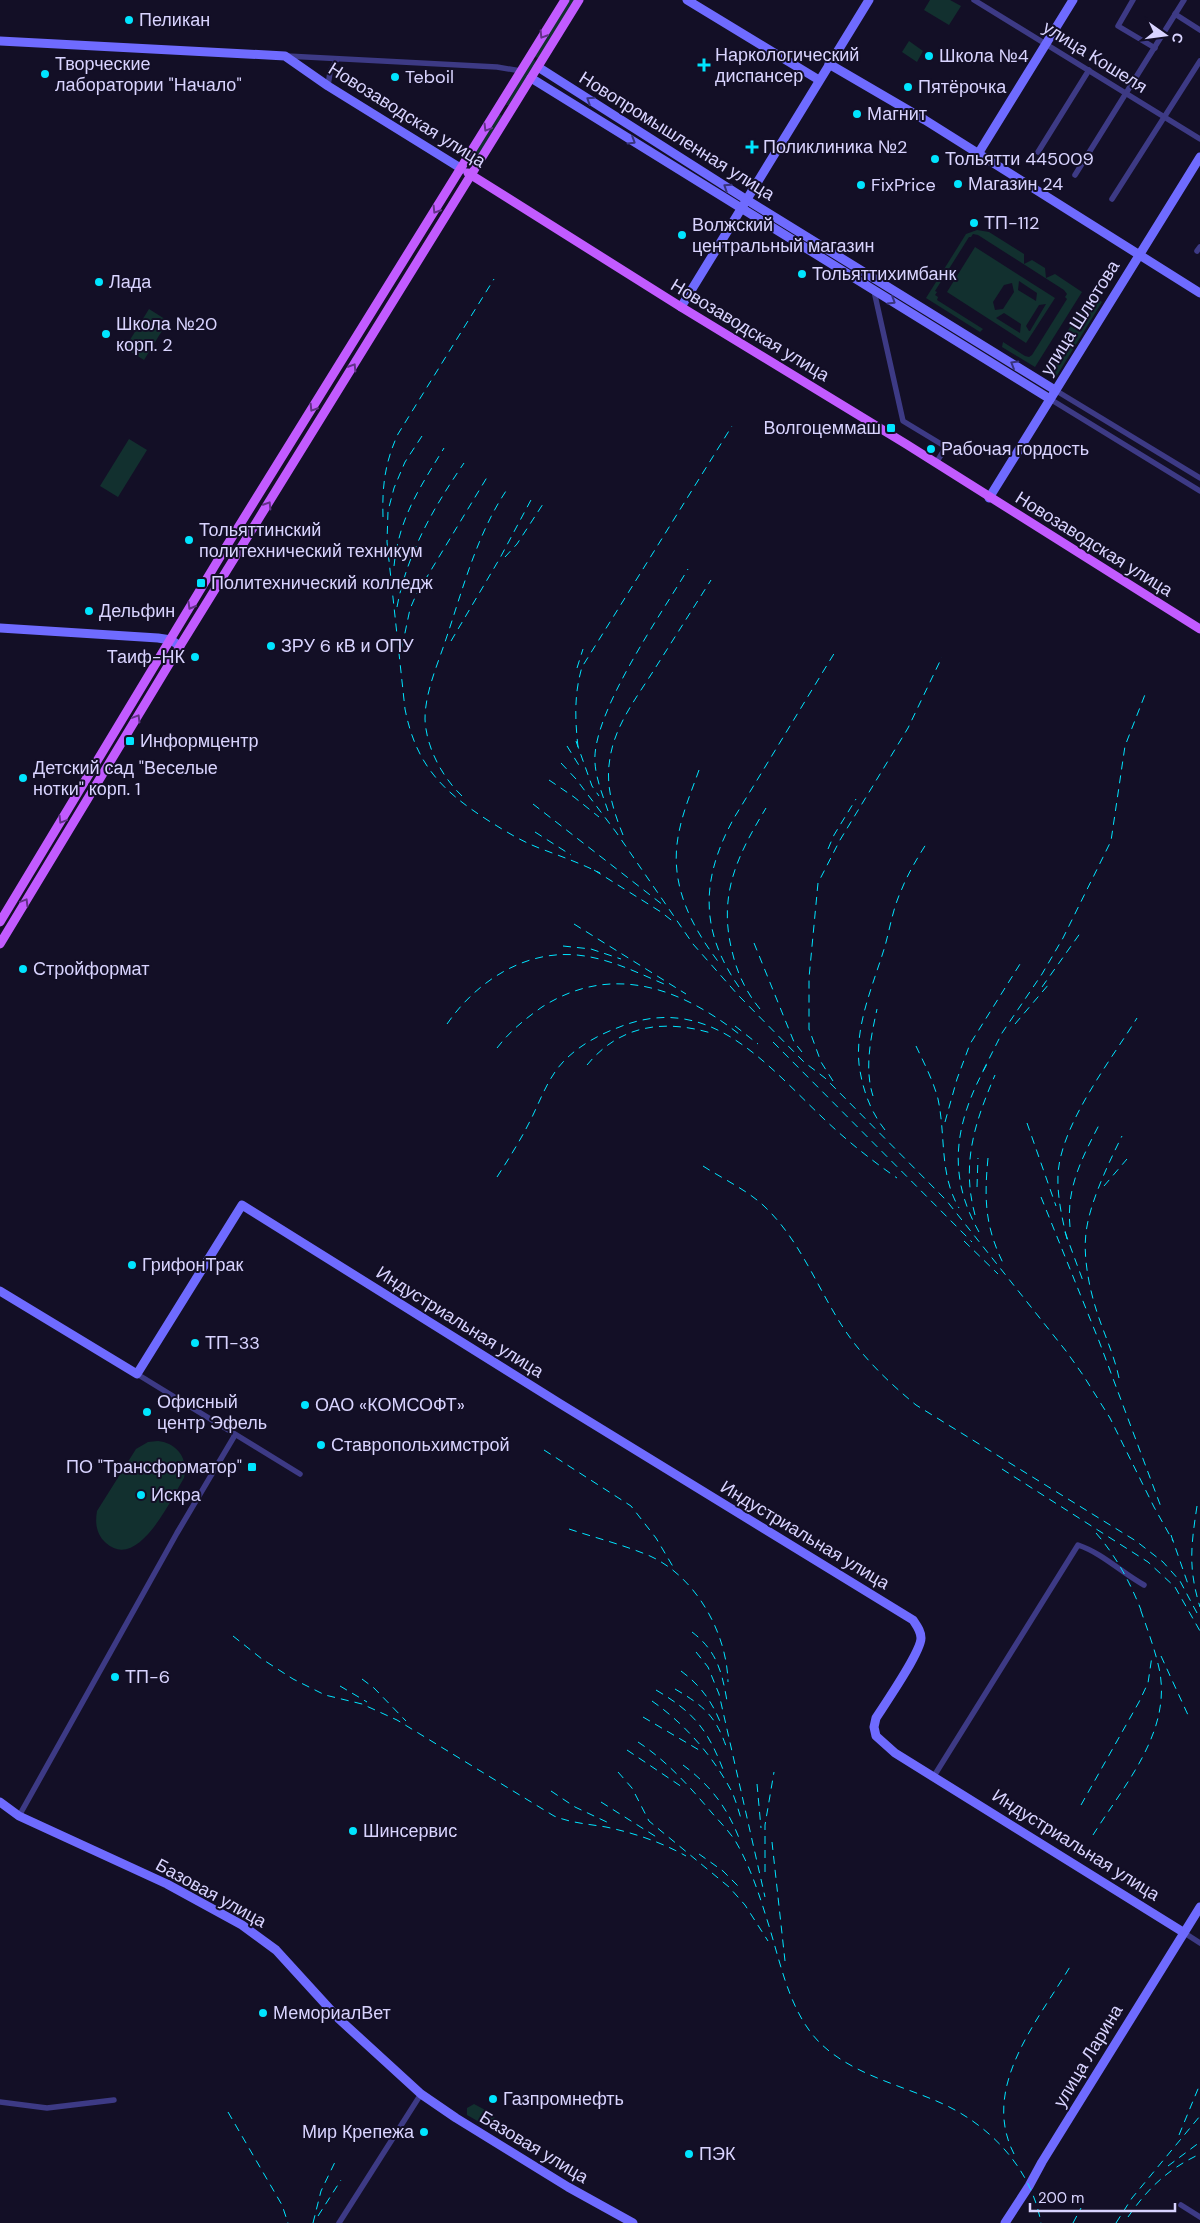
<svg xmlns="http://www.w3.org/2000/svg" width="1200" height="2223" viewBox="0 0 1200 2223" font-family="'DM Sans',sans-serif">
<rect width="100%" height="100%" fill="#130f26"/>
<g fill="#12302f" fill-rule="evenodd">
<polygon points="568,0 575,0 538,58 533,56"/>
<polygon points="930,0 950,0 961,6 949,25 924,10"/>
<polygon points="909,41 923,51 917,62 902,52"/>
<polygon points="532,59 536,61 509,105 506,105"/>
<polygon points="499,114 502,116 478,156 476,156 474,155"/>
<polygon points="977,230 989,232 1024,254 1024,264 1032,260 1045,268 1046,278 1055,274 1082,292 1035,367 1002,347 1003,342 1025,356 1029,357 1032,355 1067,299 1065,297 1067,294 1064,290 978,235 973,234 971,237 969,237 935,291 937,292 935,295 938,297 937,300 983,329 980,332 926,298 966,234"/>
<path d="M 975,247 L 1055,298 L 1026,343 L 947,292 ZM 1019,281 L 1037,293 L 1036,301 L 1018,290 ZM 1012,283 L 1014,292 L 1003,309 L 995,310 L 993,302 L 1004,285 ZM 1046,304 L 1030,331 L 1029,331 L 1026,326 L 1039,305 ZM 1004,313 L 1021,324 L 1020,333 L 996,318 Z"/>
<polygon points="1090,294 1102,302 1056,377 1044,370"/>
<polygon points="149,309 168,321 144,360 125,348"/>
<polygon points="129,439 147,450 118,497 100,486"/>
<path d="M 158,1441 C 177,1443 189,1459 184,1478 C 171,1499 138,1572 106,1543 C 96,1534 95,1523 97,1511 L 136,1449 L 148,1442 Z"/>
<path d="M 474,2104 L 489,2112 L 484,2117 L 487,2119 L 490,2113 C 496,2117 498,2124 497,2132 L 467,2115 L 467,2108 Z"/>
</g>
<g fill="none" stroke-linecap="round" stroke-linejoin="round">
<g stroke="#3d3a85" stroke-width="5.5">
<polyline points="974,0 1200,139"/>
<polyline points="1133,0 1118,26 1155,48"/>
<polyline points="1175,14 1200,30"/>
<polyline points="287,56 497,67 521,71"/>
<polyline points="328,86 330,72 337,59"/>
<polyline points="1038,152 1089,70"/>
<polyline points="1075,175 1184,0"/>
<polyline points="1112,199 1200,61"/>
<polyline points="1197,251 1200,247"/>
<polyline points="874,291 903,421 946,447 936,463"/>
<polyline points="1055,390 1200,478"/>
<polyline points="1050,399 1200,491"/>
<polyline points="137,1374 300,1474"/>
<path d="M 934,1776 L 1078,1545 C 1102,1553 1122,1573 1144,1585"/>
<polyline points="19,1816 177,1533 235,1435"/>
<polyline points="1183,1932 1200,1943"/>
<polyline points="0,2102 47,2108 114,2100"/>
<polyline points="1181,2205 1200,2217"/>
<polyline points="339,2223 421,2094"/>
</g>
<g stroke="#6f6bff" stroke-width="9">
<polyline points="687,0 819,80"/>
<polyline points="0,41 285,56 328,86 462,169"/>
<polyline points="829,64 925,120 1200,293"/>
<polyline points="538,67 747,200 1055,390"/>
<polyline points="531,78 1050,399"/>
<polyline points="978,154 1073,0"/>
<polyline points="681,307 869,0"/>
<polyline points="989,498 1200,157"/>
<polyline points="0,628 158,638 171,640 180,646"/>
<path d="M 0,1291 L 137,1374 L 242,1205 L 559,1403 L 913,1620 C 917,1626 921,1631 921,1638 C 921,1652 885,1704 876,1718 L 874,1727 L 876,1736 L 895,1753 L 1183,1932"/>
<polyline points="0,1802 19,1816 167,1884 242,1925 276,1950 339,2019 421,2094 456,2118 568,2187 633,2223"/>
<polyline points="1005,2223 1029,2186 1042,2162 1200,1907"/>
</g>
<g stroke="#c25bff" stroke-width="9">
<polyline points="468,173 681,307 906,444 1200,629"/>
<polyline points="0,922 226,547 565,0"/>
<polyline points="0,944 180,646 579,0"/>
</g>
<g stroke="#00e5ff" stroke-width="1" stroke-dasharray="8 6" stroke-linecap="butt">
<path d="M 422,436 L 405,462 L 394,488 L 388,511 L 387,542 L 405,709 C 416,765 442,791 489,821 C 505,831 521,841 539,848 C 560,856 580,863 600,873"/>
<path d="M 383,517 C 382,486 385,462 398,434 L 494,279"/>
<polyline points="505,557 517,544 543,504"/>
<path d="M 394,566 C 399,518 419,489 444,448"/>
<path d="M 397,607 C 407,553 434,507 464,463"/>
<polyline points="451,641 500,558 532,498"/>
<polyline points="402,647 410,609 416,595 489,474"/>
<polyline points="577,668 583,649"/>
<polyline points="576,741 592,786 599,796"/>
<polyline points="567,746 580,767"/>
<path d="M 578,747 C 575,719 574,694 582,667 L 732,426"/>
<polyline points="561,763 576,779 616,832 693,944 738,995 804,1062 825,1078 946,1200 1066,1351 1083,1375 1110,1418 1154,1507 1173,1541"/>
<path d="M 699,770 C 692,790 683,811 679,832 C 668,883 691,926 720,964"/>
<polyline points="549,780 574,797 599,817"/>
<path d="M 462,796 C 442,777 426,747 425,719 C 425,693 437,666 445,642 C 462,592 476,536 506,491"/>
<polyline points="533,804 663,905"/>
<path d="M 608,811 C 603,796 596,779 595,763 C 591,714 662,613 688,569"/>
<polyline points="535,832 571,855"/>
<path d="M 623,835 C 613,810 605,785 610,758 C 615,725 637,697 654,670 C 673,640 692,610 711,580"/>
<polyline points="828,849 834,835 856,799"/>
<polyline points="594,870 661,912 675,923"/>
<polyline points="574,924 686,994"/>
<polyline points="754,943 794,1042 802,1052"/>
<polyline points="563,946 591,949 621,959"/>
<path d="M 739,987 C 699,930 701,878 734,818 L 835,652"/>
<polyline points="1042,987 1081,932"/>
<path d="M 760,1009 C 746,992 737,973 732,951 C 718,895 737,856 766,808"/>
<path d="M 447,1024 C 476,982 524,950 577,955 C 608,958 636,972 664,984"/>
<polyline points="1015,1024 1049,984"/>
<polyline points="735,1026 758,1044"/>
<polyline points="773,1042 972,1242"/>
<path d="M 916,1046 C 924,1063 933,1080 938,1099 C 946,1136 939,1174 959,1208"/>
<path d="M 497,1048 C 510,1031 525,1019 542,1007 C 611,963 679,987 739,1034"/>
<path d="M 587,1065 C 620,1025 663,1019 711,1033"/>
<polyline points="983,1071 1002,1033 1042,974 1063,938 1111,841 1125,746 1146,692"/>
<polyline points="833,1081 821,1062 809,1029 809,978 818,883 840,840 908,728 942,657"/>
<path d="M 873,1096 C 864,1068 871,1037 877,1009"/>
<polyline points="945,1122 957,1079 970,1044 1020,964"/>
<polyline points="1027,1123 1056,1206"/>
<path d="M 885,1130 C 870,1111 862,1088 859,1064 C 855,1024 874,983 885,946 C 890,928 893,908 901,891 C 908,873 918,857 928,841"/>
<path d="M 988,1158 C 984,1200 985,1227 1004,1265"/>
<path d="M 703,1166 C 723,1179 747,1190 764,1206 C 798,1238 815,1282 839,1321 C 859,1354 887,1381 916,1405 L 1136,1541 L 1163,1562 L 1180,1581 L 1197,1613"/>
<path d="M 497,1177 C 510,1157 523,1136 533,1115 C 542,1096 549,1077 563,1062 C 577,1047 598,1035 617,1028 C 708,990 765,1063 823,1118 C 846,1140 871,1160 897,1178"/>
<polyline points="1104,1186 1127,1159"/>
<polyline points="977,1187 978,1158"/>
<polyline points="1041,1197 1099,1341 1161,1507"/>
<path d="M 975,1215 C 961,1163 975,1122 995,1075"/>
<path d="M 1070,1227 C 1066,1188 1082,1158 1099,1125"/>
<path d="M 979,1232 C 946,1174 955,1122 987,1064"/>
<polyline points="1065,1232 1083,1281"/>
<path d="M 1067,1239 C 1062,1218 1057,1196 1058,1174 C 1061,1124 1111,1060 1137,1018"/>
<polyline points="964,1241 998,1274"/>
<path d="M 1119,1378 C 1114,1354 1103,1332 1096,1309 C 1089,1287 1083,1256 1086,1233 C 1089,1204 1109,1162 1122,1136"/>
<polyline points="544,1450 631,1506 656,1538 675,1570"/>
<polyline points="1002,1469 1148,1562 1175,1587 1200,1631"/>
<path d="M 1197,1506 C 1191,1546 1188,1568 1200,1607"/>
<path d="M 569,1529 C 596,1538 624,1545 650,1556 C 696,1577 727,1633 728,1682"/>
<path d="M 1096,1533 C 1116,1556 1130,1582 1141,1610"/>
<polyline points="1171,1535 1189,1587"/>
<path d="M 692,1632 C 717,1651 722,1672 727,1701"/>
<path d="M 233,1636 L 262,1659 L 293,1679 L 325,1695 L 362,1704 L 397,1720 L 554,1816 C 571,1823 588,1824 606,1827 C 634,1833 661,1842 686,1856"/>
<polyline points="696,1652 708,1667 719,1694 765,1897"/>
<polyline points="1161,1656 1188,1715"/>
<path d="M 681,1671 C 700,1685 712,1701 721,1724"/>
<polyline points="362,1679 374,1688 406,1721"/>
<polyline points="340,1686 367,1702"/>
<path d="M 675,1689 C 704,1706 716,1716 727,1749"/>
<path d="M 656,1690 C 695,1713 708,1730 724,1772"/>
<path d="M 652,1701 C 685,1724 713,1756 732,1792 C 736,1801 739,1812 742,1822"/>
<polyline points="643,1717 699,1750"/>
<path d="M 638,1742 C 667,1761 690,1787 712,1813 C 720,1822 729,1831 736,1842 C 751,1868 760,1897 769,1926 C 781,1965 790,2013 820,2043 C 851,2073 896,2084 934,2100 C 986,2121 1031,2166 1041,2223"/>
<polyline points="627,1750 685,1789"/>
<path d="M 683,1765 C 710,1785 727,1807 739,1838"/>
<polyline points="618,1772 632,1788 649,1821 729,1887 745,1905 768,1941"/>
<polyline points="757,1784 761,1828"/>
<polyline points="551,1791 575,1807 611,1824"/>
<polyline points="601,1802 658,1838"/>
<polyline points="1081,1805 1139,1702 1148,1683 1152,1656"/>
<path d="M 1093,1835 C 1124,1785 1173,1731 1159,1668 C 1154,1646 1146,1626 1139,1605"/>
<polyline points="772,1842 785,1961"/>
<polyline points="699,1854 723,1871 739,1887"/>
<polyline points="765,1872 765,1825 774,1772"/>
<polyline points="228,2112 282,2205 288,2223"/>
<polyline points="1179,2135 1200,2084"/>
<path d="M 1014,2154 C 980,2087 1038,2021 1071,1965"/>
<polyline points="1168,2166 1200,2142"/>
<polyline points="318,2216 341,2180"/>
<path d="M 1128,2217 C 1148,2188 1168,2169 1200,2154"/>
<polyline points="313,2223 321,2191 335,2162"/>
<polyline points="1073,2223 1081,2208"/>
<polyline points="1116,2223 1132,2198 1200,2116"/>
</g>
</g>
<defs><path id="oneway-chevron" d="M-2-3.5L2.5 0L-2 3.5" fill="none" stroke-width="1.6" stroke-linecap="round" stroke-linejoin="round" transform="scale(1.25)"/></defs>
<g stroke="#623188">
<use href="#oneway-chevron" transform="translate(543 35) rotate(122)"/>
<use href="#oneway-chevron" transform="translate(487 128) rotate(121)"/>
<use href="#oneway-chevron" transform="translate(436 210) rotate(122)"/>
<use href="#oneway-chevron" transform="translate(353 367) rotate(-58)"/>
<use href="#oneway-chevron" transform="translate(313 408) rotate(122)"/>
<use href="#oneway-chevron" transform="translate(268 505) rotate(-58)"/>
<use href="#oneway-chevron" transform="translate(191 606) rotate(120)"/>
<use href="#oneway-chevron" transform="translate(137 718) rotate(-59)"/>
<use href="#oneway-chevron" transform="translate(62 820) rotate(121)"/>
<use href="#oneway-chevron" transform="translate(25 902) rotate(-59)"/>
</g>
<g stroke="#38347d">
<use href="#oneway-chevron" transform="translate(590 100) rotate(-147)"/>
<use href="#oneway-chevron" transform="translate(632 141) rotate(32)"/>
<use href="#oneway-chevron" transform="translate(727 187) rotate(-147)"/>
<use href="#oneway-chevron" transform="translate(892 301) rotate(32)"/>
<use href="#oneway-chevron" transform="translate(1014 364) rotate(-149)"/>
</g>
<g fill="#00e5ff" stroke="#130f26" stroke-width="2">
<circle cx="129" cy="20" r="5"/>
<circle cx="929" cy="56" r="5"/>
<path d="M701.5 57.5h5v5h5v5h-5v5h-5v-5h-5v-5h5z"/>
<circle cx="45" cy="74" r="5"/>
<circle cx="395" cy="77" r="5"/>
<circle cx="908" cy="87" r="5"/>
<circle cx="857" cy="114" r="5"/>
<path d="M749.5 139.5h5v5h5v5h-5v5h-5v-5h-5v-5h5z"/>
<circle cx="935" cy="159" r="5"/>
<circle cx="958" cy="184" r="5"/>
<circle cx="861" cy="185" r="5"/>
<circle cx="974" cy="223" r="5"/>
<circle cx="682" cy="235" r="5"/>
<circle cx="802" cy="274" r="5"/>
<circle cx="99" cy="282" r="5"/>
<circle cx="106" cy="334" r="5"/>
<rect x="886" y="423" width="10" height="10" rx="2.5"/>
<circle cx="931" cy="449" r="5"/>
<circle cx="189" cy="540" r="5"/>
<rect x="196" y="578" width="10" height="10" rx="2.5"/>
<circle cx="89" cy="611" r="5"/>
<circle cx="271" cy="646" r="5"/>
<circle cx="195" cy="657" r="5"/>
<rect x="125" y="736" width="10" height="10" rx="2.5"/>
<circle cx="23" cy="778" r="5"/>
<circle cx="23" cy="969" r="5"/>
<circle cx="132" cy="1265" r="5"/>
<circle cx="195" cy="1343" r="5"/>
<circle cx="305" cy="1405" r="5"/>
<circle cx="147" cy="1412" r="5"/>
<circle cx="321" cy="1445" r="5"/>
<rect x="247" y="1462" width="10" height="10" rx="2.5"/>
<circle cx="141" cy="1495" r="5"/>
<circle cx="115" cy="1677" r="5"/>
<circle cx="353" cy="1831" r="5"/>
<circle cx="263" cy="2013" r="5"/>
<circle cx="493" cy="2099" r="5"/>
<circle cx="424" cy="2132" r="5"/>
<circle cx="689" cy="2154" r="5"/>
</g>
<g text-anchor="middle" stroke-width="4" stroke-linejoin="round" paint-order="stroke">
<g font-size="18" fill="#d9d4ff" stroke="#130f26" text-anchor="start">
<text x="139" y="26">Пеликан</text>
<text x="715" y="61">Наркологический<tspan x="715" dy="21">диспансер</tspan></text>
<text x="939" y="62">Школа №4</text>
<text x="55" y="70">Творческие<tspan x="55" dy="21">лаборатории "Начало"</tspan></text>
<text x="405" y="83">Teboil</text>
<text x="918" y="93">Пятёрочка</text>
<text x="867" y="120">Магнит</text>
<text x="763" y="153">Поликлиника №2</text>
<text x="945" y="165">Тольятти 445009</text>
<text x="968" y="190">Магазин 24</text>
<text x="871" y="191">FixPrice</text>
<text x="984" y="229">ТП-112</text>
<text x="692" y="231">Волжский<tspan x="692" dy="21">центральный магазин</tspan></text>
<text x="812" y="280">Тольяттихимбанк</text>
<text x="109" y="288">Лада</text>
<text x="116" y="330">Школа №20<tspan x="116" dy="21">корп. 2</tspan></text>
<text x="881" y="434" text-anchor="end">Волгоцеммаш</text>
<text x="941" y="455">Рабочая гордость</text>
<text x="199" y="536">Тольяттинский<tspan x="199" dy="21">политехнический техникум</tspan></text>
<text x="211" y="589">Политехнический колледж</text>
<text x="99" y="617">Дельфин</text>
<text x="281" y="652">ЗРУ 6 кВ и ОПУ</text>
<text x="185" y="663" text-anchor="end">Таиф-НК</text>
<text x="140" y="747">Информцентр</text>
<text x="33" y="774">Детский сад "Веселые<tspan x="33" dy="21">нотки" корп. 1</tspan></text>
<text x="33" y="975">Стройформат</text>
<text x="142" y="1271">ГрифонТрак</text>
<text x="205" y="1349">ТП-33</text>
<text x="157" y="1408">Офисный<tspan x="157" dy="21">центр Эфель</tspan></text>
<text x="315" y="1411">ОАО «КОМСОФТ»</text>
<text x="331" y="1451">Ставропольхимстрой</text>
<text x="242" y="1473" text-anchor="end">ПО "Трансформатор"</text>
<text x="151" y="1501">Искра</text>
<text x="125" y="1683">ТП-6</text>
<text x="363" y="1837">Шинсервис</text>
<text x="273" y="2019">МемориалВет</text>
<text x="503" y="2105">Газпромнефть</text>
<text x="414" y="2138" text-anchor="end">Мир Крепежа</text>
<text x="699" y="2160">ПЭК</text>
</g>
<g font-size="18" fill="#d9d4ff" stroke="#130f26">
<text transform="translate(1095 57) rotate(32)" y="6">улица Кошеля</text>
<text transform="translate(407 115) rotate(32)" y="6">Новозаводская улица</text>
<text transform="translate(677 136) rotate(32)" y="6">Новопромышленная улица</text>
<text transform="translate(1080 318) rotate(-58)" y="6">улица Шлютова</text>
<text transform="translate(750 330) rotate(31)" y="6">Новозаводская улица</text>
<text transform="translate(1094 544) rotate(32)" y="6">Новозаводская улица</text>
<text transform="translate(460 1322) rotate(32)" y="6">Индустриальная улица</text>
<text transform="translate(805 1535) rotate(31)" y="6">Индустриальная улица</text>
<text transform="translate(1076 1845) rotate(32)" y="6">Индустриальная улица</text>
<text transform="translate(211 1893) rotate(29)" y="6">Базовая улица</text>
<text transform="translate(1088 2056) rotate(-59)" y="6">улица Ларина</text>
<text transform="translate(534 2147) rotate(31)" y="6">Базовая улица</text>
</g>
</g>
<g transform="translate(1165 35) rotate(104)" stroke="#130f26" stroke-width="4" paint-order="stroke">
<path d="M0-4L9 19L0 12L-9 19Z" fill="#d9d4ff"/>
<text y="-8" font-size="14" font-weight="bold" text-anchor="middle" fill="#d9d4ff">С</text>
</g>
<path d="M1030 2203v8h145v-8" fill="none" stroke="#d9d4ff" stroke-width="2.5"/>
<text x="1038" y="2203" font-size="15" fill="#d9d4ff" stroke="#130f26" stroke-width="4" paint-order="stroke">200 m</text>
</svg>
